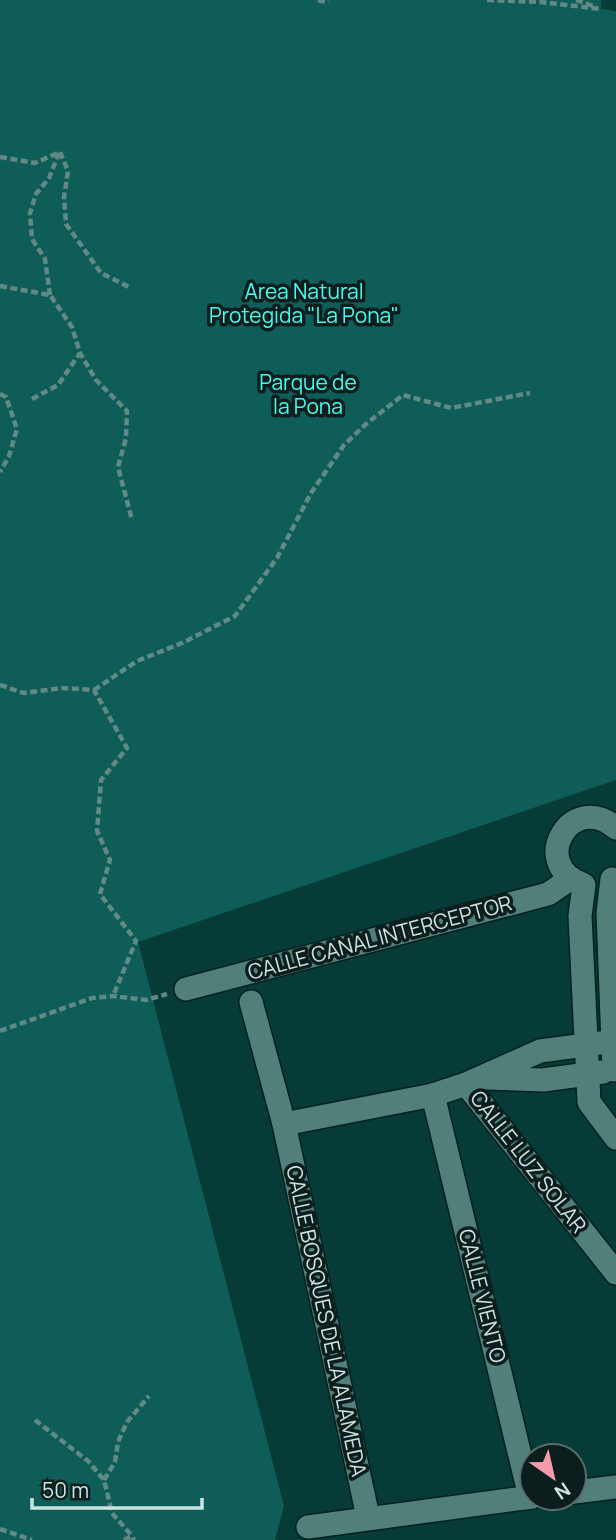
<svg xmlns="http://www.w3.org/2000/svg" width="616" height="1540" viewBox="0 0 616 1540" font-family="Manrope,sans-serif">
<rect width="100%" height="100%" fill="#063b37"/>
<polygon fill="#0f5d58" points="0,0 601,0 601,9 616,11 616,780 138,942 284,1506 275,1540 0,1540"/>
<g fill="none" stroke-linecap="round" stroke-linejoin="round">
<g stroke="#00201e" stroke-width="26">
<g id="minor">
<polyline points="612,879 608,913 614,1070"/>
<path d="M 582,884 C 528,863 572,790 616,828"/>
<polyline points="584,885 580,916 589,1102 616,1138"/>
<polyline points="186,989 548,894 570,879"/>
<polyline points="251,1002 284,1124 368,1517"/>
<polyline points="487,1078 543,1080 603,1072"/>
<polyline points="466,1084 616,1273"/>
<polyline points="433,1095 530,1497"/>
<polyline points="284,1124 433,1095 466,1084 540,1051 616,1041"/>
<polyline points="574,1492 616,1487"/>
<polyline points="308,1527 532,1497"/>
</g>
</g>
<g stroke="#618986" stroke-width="4.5" stroke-dasharray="7 3.5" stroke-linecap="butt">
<polyline points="318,0 325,2 328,0"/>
<polyline points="487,0 541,2 600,9"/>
<polyline points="576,0 593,6"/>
<polyline points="0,157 35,163 60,152 68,171 64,197 66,224 101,273 129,287"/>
<polyline points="0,286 50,295 72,327 80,353 96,380 127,411 126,438 118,467 132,520"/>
<polyline points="50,295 45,259 32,239 30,213 36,194 49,178 59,153"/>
<polyline points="0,394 6,397 17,429 9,456 0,472"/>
<polyline points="32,399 58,385 80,353"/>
<polyline points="0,685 24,693 62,688 94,690 127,748 101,780 97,831 110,860 100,894 136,941 113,996"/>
<polyline points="94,690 137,661 182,643 235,616 277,558 311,493 344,445 366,424 403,395 451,408 530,393"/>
<polyline points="0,1031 92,998 113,996 146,1000 167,994"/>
<polyline points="35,1420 88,1461 104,1480 112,1513 132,1536"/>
<polyline points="104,1480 115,1462 118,1442 127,1422 149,1396"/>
<polyline points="0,1529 32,1540"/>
<polyline points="124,1540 132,1536 134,1540"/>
</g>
<use href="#minor" stroke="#51807b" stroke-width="23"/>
</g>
<g text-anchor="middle" stroke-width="7" stroke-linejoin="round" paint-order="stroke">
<g font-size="21" fill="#43fcef" stroke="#0b1e1d">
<text x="304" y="299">Area Natural<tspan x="304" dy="24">Protegida "La Pona"</tspan></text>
<text x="308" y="390">Parque de<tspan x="308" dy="24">la Pona</tspan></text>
</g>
<g font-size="21" fill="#cce4e1" stroke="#0b1e1d">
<text transform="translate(380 938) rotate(-15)" y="7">CALLE CANAL INTERCEPTOR</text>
<text transform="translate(528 1162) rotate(52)" y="7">CALLE LUZ SOLAR</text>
<text transform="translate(482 1296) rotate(76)" y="7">CALLE VIENTO</text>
<text transform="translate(326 1321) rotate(78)" y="7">CALLE BOSQUES DE LA ALAMEDA</text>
</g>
</g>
<g transform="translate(553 1477) rotate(146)"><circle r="33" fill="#0b1e1d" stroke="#586d6b" stroke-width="2"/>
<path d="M0-5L12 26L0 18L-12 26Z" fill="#f39aab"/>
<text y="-10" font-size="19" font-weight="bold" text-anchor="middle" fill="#cce4e1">N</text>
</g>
<path d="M32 1498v10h170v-10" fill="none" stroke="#cce4e1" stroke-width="3.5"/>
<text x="42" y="1498" font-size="21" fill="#cce4e1" stroke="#0b1e1d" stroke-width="5" paint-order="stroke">50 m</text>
</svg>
